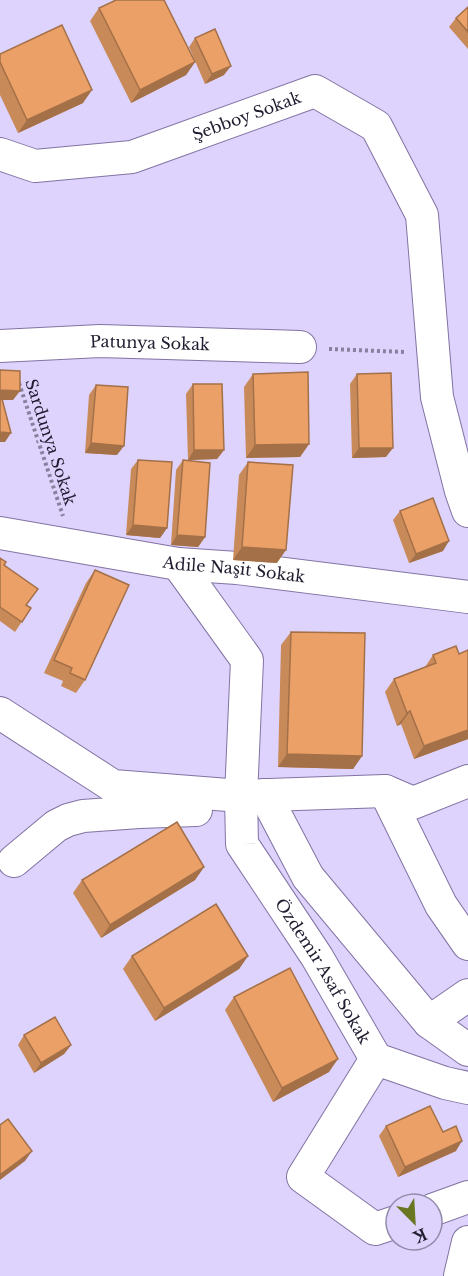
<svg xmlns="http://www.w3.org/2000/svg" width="468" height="1276" viewBox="0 0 468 1276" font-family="'Libre Baskerville',serif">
<rect width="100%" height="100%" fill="#ded3fd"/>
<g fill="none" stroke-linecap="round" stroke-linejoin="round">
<g stroke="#8273a3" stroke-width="34">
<g id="minor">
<path id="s1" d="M 0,154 L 35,166 L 132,157 L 315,91 L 376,126 L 422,215 L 437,397 L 461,491 L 468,511"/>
<path id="s2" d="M 0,346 L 100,341 L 300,347"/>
<path id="s3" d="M 0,533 L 178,564 L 237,568 L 468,597"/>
<path id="s4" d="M 178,564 L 247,660 L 241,796 L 242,844 L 317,957 L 376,1059 L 445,1083 L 468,1088"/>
<polyline points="0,713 113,786 241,796 385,791 413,803 468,781"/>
<polyline points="385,791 441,905 468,944"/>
<polyline points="265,795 308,877 429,1022 468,995"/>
<polyline points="14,861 56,826 68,820 83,816 139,812 196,810"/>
<polyline points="429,1022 468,1050"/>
<polyline points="376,1059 303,1177 375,1229 396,1222"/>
<polyline points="432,1210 468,1197"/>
<polyline points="460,1276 468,1242"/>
</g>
</g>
<g stroke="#88809f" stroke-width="4" stroke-dasharray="3 3" stroke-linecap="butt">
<polyline points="329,349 405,352"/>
<polyline points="19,383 63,516"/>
</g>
<use href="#minor" stroke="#fff" stroke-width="32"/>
</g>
<g fill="#c98a59">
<polygon points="468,7 468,49 449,27 456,18"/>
<polygon points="99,8 195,62 186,75 131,103 90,21"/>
<polygon points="195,38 224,75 205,84 189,47"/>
<polygon points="0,54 83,103 18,133 0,95"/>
<polygon points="253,374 309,444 300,457 246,458 244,387"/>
<polygon points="357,374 386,457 352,458 350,384"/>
<polygon points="193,384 224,450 217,459 188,460 186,394"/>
<polygon points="96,385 117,455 85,453 89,395"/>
<polygon points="138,460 167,528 160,538 126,535 131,469"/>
<polygon points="183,460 205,537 198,547 171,545 176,470"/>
<polygon points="248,462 277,563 233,560 239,475"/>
<polygon points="400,511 443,551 409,563 393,520"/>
<polygon points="0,558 27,605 31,608 15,632 0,621"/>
<polygon points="95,570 85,680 76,693 61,686 63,681 44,673 86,583"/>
<polygon points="291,632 362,756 353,769 278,767 281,645"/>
<polygon points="433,655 468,739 414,759 401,724 397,726 385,692 394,679 425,667"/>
<polygon points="204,867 195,880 101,938 73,893 82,880"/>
<polygon points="132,956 248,956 239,969 155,1021 123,969"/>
<polygon points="234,997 329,1072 273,1102 225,1010"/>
<polygon points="24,1035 71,1045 64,1054 34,1073 18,1045"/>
<polygon points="386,1126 456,1151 398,1177 379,1136"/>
</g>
<g fill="#a47048">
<polygon points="195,62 186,75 131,103 140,90"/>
<polygon points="231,66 224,75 205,84 212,74"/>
<polygon points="92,90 83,103 18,133 27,120"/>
<polygon points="0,390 20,391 13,400 0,400"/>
<polygon points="0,432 11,433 5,442 0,442"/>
<polygon points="91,443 124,446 117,455 85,453"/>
<polygon points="309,444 300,457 246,458 255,445"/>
<polygon points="359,448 393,448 386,457 352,458"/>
<polygon points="194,450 224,450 217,459 188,460"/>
<polygon points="133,525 167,528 160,538 126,535"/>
<polygon points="177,535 205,537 198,547 171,545"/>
<polygon points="449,541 443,551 409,563 416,554"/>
<polygon points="242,547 286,550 277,563 233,560"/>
<polygon points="410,711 401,724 397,726 407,713"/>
<polygon points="468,730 468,739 414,759 424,746"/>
<polygon points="287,754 362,756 353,769 278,767"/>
<polygon points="204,867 195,880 101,938 110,925"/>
<polygon points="248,956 239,969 155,1021 164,1008"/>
<polygon points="71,1045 64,1054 34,1073 41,1063"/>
<polygon points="338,1059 329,1072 273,1102 282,1088"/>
<polygon points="462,1141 456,1151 398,1177 405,1167"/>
<polygon points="32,1151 25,1161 0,1180 0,1175"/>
</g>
<g fill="#eaa067" stroke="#a47048" stroke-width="1.5">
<polygon points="116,0 164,0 195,62 140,90 99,8"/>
<polygon points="468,7 468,32 456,18"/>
<polygon points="62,25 92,90 27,120 0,62 0,54"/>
<polygon points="215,29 231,66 212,74 195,38"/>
<polygon points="0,370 20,371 20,391 0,390"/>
<polygon points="308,372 309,444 255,445 253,374"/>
<polygon points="391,373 393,448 359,448 357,374"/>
<polygon points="193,384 222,384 224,450 194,450"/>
<polygon points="96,385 128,387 124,446 91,443"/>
<polygon points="0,399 2,399 11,433 0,432"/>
<polygon points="138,460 172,462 167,528 133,525"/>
<polygon points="183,460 210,463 205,537 177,535"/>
<polygon points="248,462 293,465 286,550 242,547"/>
<polygon points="433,498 449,541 416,554 400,511"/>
<polygon points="0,558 6,562 4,565 38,589 26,605 31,608 22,622 0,607"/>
<polygon points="95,570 129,585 85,680 70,673 72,668 54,660"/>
<polygon points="291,632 365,633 362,756 287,754"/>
<polygon points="456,646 459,654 468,650 468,730 424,746 410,711 407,713 394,679 436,663 433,655"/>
<polygon points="177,822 204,867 110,925 82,880"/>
<polygon points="216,904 248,956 164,1008 132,956"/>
<polygon points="290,968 338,1059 282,1088 234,997"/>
<polygon points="55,1017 71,1045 41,1063 24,1035"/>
<polygon points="430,1106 443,1132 456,1126 462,1141 405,1167 386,1126"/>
<polygon points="8,1119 32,1151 0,1175 0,1125"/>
</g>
<g text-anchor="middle" stroke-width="4.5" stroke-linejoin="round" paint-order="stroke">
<g font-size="16" fill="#211c2f" stroke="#ded3fd">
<text dy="6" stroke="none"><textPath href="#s1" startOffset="256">Şebboy Sokak</textPath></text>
<text dy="6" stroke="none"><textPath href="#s2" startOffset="150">Patunya Sokak</textPath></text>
<text transform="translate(51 442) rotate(72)" y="6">Sardunya Sokak</text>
<text dy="6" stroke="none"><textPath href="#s3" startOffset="237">Adile Naşit Sokak</textPath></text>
<text dy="6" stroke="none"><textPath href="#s4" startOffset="453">Özdemir Asaf Sokak</textPath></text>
</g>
</g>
<g transform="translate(414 1222) rotate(156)"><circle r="28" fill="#ded3fd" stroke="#928aab" stroke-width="1.5"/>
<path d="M0-4.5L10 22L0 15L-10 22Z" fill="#697622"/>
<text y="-9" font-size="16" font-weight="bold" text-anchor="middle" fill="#211c2f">K</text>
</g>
</svg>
